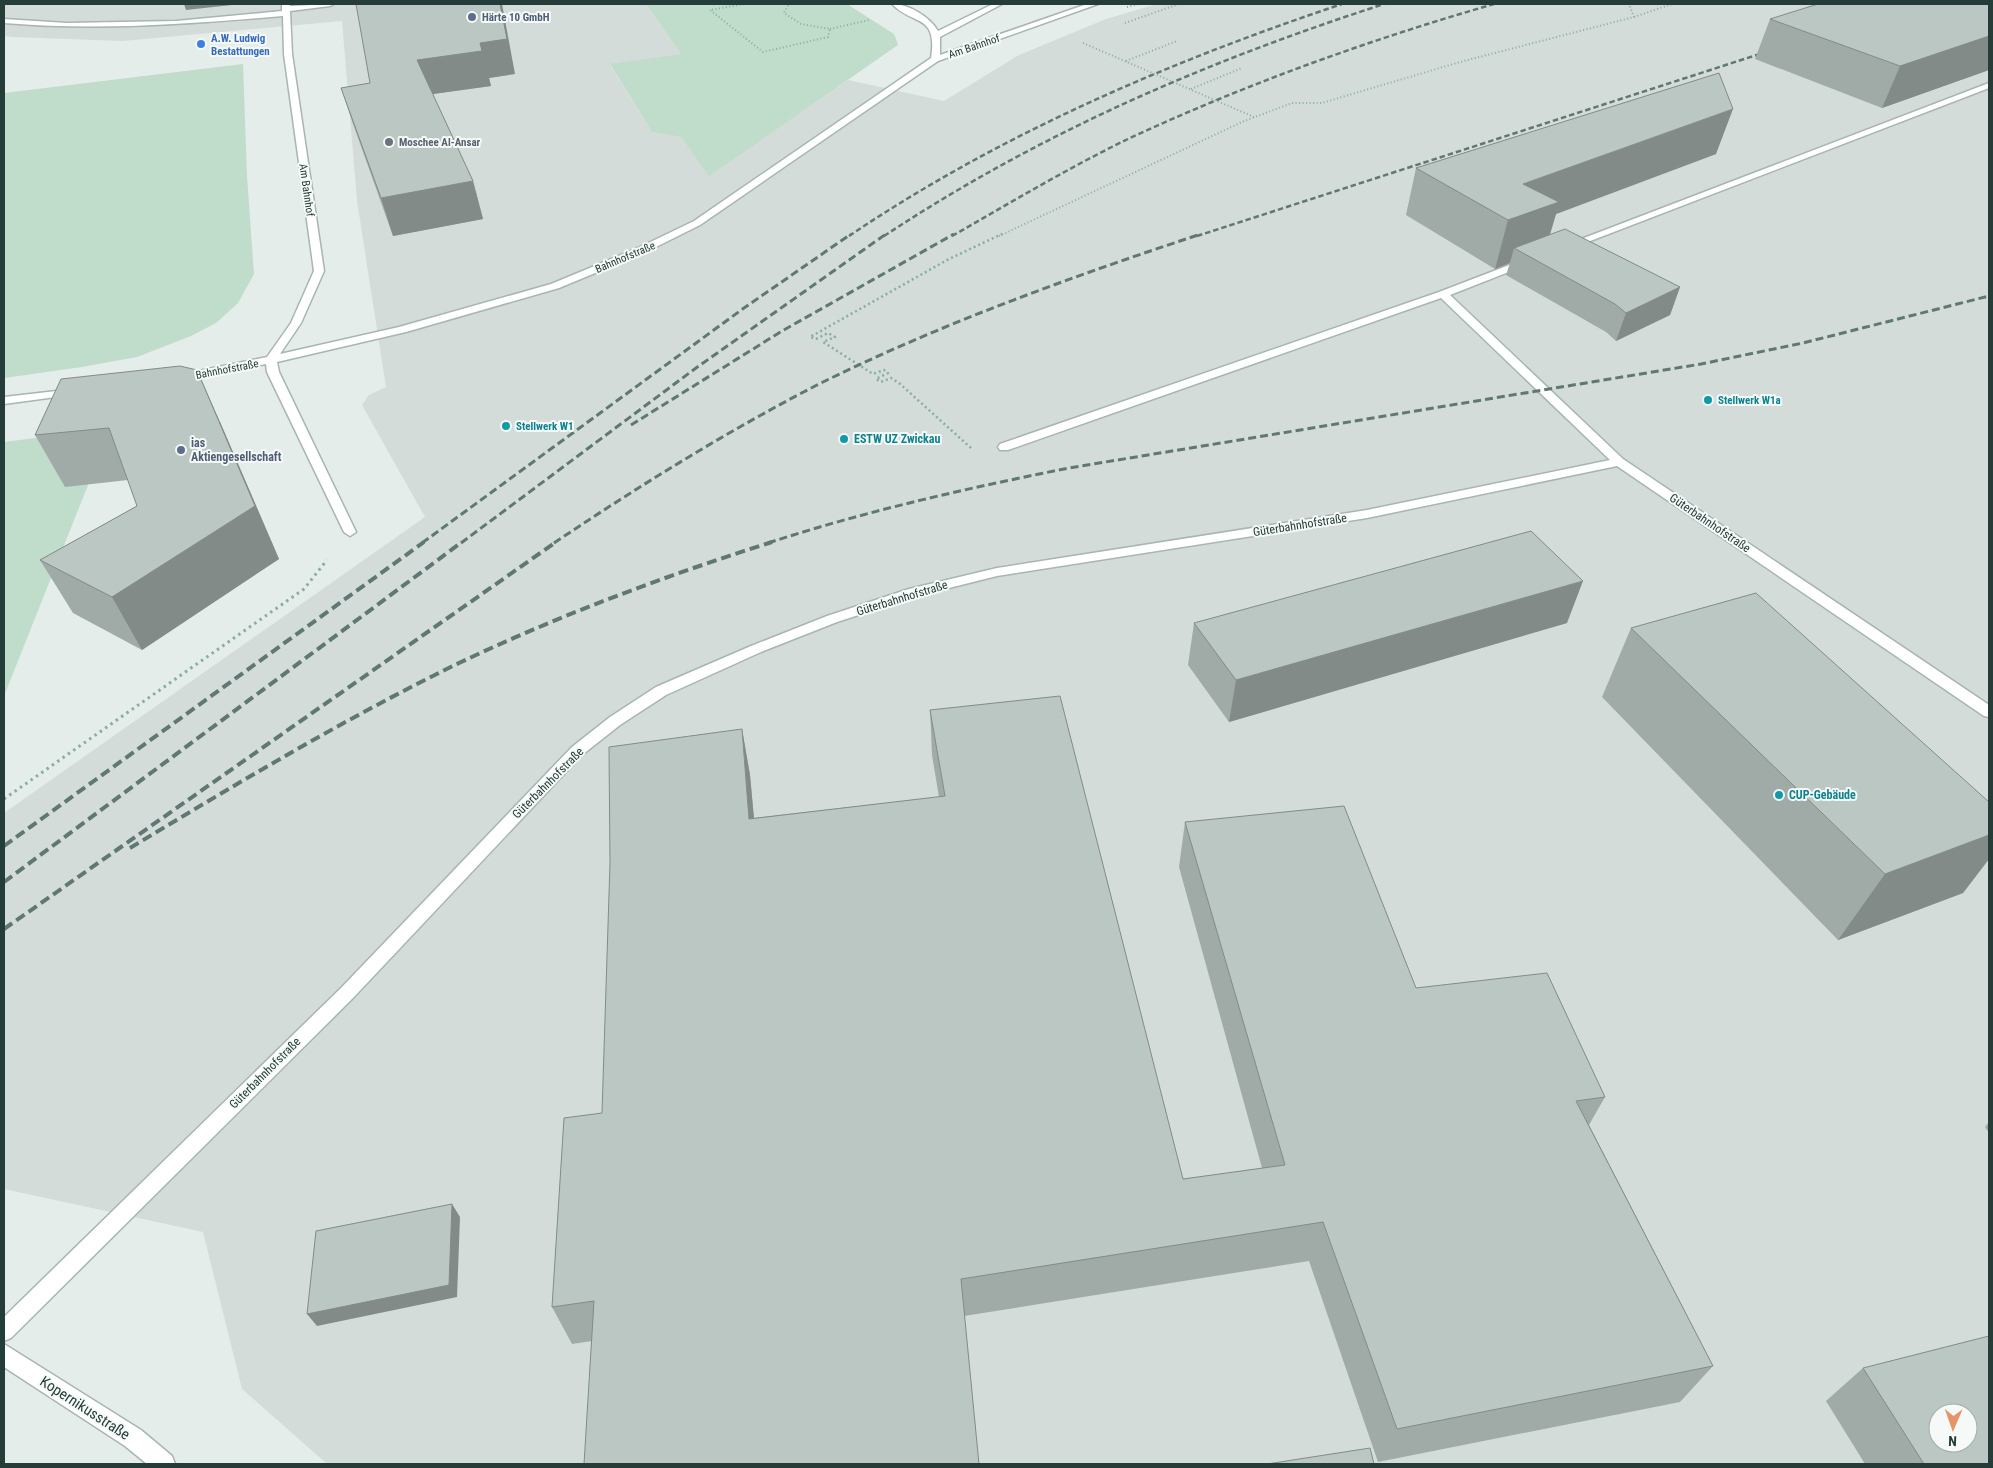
<svg xmlns="http://www.w3.org/2000/svg" width="1993" height="1468" viewBox="0 0 1993 1468" font-family="'Roboto Condensed',sans-serif">
<rect width="100%" height="100%" fill="#e5edea"/>
<path fill="#d3dcd9" fill-rule="evenodd" d="M 4,4 L 646,4 L 681,54 L 610,65 L 652,132 L 681,137 L 709,175 L 848,80 L 944,101 L 1019,55 L 1106,19 L 1157,4 L 1989,4 L 1989,1464 L 327,1464 L 242,1389 L 203,1232 L 4,1189 L 4,813 L 425,517 L 362,405 L 369,395 L 386,387 L 357,201 L 342,21 L 123,41 L 12,37 L 4,36 ZM 1938,1413 L 1968,1413 L 1968,1443 L 1938,1443 Z"/>
<g fill="#c0dcca">
<polygon points="646,4 847,4 894,34 898,45 709,176 681,137 652,132 610,64 681,54"/>
<polygon points="243,64 247,176 254,274 238,303 216,323 191,336 137,357 82,367 4,378 4,93"/>
<polygon points="89,431 88,485 4,696 4,442"/>
</g>
<g fill="none" stroke-linecap="round" stroke-linejoin="round">
<g stroke="#a8b5b1" stroke-width="3">
<g id="minor">
<path d="M 282,4 L 290,4 L 290,6 L 334,4 L 330,6 L 290,11 L 292,54 L 324,271 L 301,323 L 280,354 L 399,327 L 551,284 L 638,248 L 694,221 L 931,58 C 938,13 913,26 892,4 C 909,4 930,17 938,31 L 993,4 L 1002,4 L 940,37 L 940,55 L 1087,4 L 1098,4 L 938,61 L 700,225 L 646,252 L 559,288 L 406,332 L 277,362 L 279,372 L 356,532 L 350,536 L 344,532 L 267,372 L 266,364 L 179,381 L 173,378 L 179,375 L 267,357 L 291,323 L 314,271 L 284,54 L 283,16 C 188,24 99,31 4,23 L 4,19 L 67,23 L 176,21 L 282,11 Z"/>
<polygon points="1989,83 1989,88 1572,248 1568,249 1563,246"/>
<polygon points="1525,259 1529,260 1530,262 1529,264 1450,295 1623,459 1989,705 1989,717 1984,716 1617,466 1367,518 997,576 917,596 837,622 761,652 666,695 620,725 582,755 353,998 11,1338 4,1341 4,1317 341,988 572,747 610,717 656,687 751,646 827,616 909,589 997,568 1367,510 1610,460 1441,298 1008,450 1000,450 998,447 1000,444 1439,292"/>
<polygon points="74,389 78,390 80,392 78,394 4,404 4,397"/>
<polygon points="4,1344 141,1430 172,1456 175,1464 147,1464 125,1446 4,1367"/>
</g>
</g>
<g stroke="#88ada5" stroke-width="2" stroke-dasharray="1 2.5" stroke-linecap="butt">
<polyline points="744,4 710,10 763,52 828,37 830,29 801,24 784,13 789,4"/>
<polyline points="1127,7 1139,4"/>
<polyline points="1634,17 1672,4"/>
<polyline points="1125,23 1179,4"/>
<polyline points="830,29 869,20"/>
<polyline points="1083,43 1254,117"/>
<polyline points="1126,61 1177,41"/>
<polyline points="1191,89 1242,68"/>
<polyline points="999,236 1242,122 1292,103 1322,103 1460,62 1634,17 1629,4"/>
</g>
<polyline stroke="#88ada5" stroke-width="2.5" stroke-dasharray="2 3" stroke-linecap="butt" points="971,448 899,383 891,378 881,382 876,379 888,373 884,370 873,374 823,342 835,337 828,333 816,339 810,337 949,259 1002,234"/>
<polyline stroke="#88ada5" stroke-width="3" stroke-dasharray="2.5 4" stroke-linecap="butt" points="4,799 304,589 327,560"/>
<use href="#minor" fill="#fff" fill-rule="evenodd"/>
<g stroke="#607874" stroke-width="2.5" stroke-dasharray="5.5 3" stroke-linecap="butt">
<path d="M 849,236 C 1002,133 1169,62 1342,4"/>
<path d="M 884,236 C 1042,132 1205,62 1384,4"/>
<path d="M 952,236 C 1010,203 1068,168 1128,139 C 1246,84 1369,40 1494,4"/>
<polyline points="1197,236 1769,51"/>
</g>
<g stroke="#607874" stroke-width="3" stroke-dasharray="8 4" stroke-linecap="butt">
<polyline points="631,425 782,331 954,234"/>
<polyline points="422,543 744,308 851,234"/>
<polyline points="461,543 696,368 886,234"/>
<path d="M 554,543 C 639,486 726,432 817,385 C 940,324 1071,277 1201,234"/>
<path d="M 768,543 C 866,511 968,488 1069,468 L 1701,364 L 1803,343 L 1989,296"/>
</g>
<g stroke="#607874" stroke-width="4" stroke-dasharray="10 5" stroke-linecap="butt">
<polyline points="4,846 424,542"/>
<path d="M 130,848 C 238,783 346,718 459,663 C 560,615 665,576 772,542"/>
<polyline points="4,882 462,542"/>
<polyline points="4,929 556,542"/>
</g>
</g>
<g fill="#a0aba8">
<polygon points="1989,4 1989,70 1882,108 1755,59 1770,19"/>
<polygon points="515,74 489,78 491,86 432,94 473,181 483,219 393,236 353,124 341,88 370,83"/>
<polygon points="1716,154 1556,214 1550,235 1680,287 1670,315 1616,341 1606,332 1506,275 1510,263 1495,269 1406,215 1416,168"/>
<polygon points="61,379 220,422 279,559 142,650 73,613 40,560 137,506 128,480 65,487 35,435"/>
<polygon points="1194,623 1567,623 1229,722 1188,665"/>
<polygon points="1631,628 1989,802 1989,859 1963,893 1838,940 1602,697"/>
<polygon points="930,710 1183,1179 1262,1168 1179,867 1185,822 1416,988 1605,1097 1589,1125 1713,1366 1680,1402 1378,1462 1309,1261 964,1316 592,1341 572,1344 552,1307 602,1113 742,729 750,775 754,818 939,797 932,755"/>
<polygon points="1989,1122 1989,1133 1985,1127"/>
<polygon points="1863,1368 1989,1464 1865,1464 1826,1401"/>
</g>
<g fill="#828b88">
<polygon points="184,4 241,4 186,10"/>
<polygon points="500,4 502,4 515,74 489,78 491,86 426,95 417,60 480,43"/>
<polygon points="1989,36 1989,70 1882,108 1900,66"/>
<polygon points="1733,109 1716,154 1556,214 1545,250 1514,248 1510,263 1495,269 1508,220 1523,184"/>
<polygon points="473,181 483,219 393,236 381,198"/>
<polygon points="1680,287 1670,315 1616,341 1626,313"/>
<polygon points="197,370 220,422 279,559 142,650 112,597"/>
<polygon points="1583,581 1567,623 1229,722 1236,680"/>
<polygon points="742,729 750,775 758,864 749,819"/>
<polygon points="1989,835 1989,859 1963,893 1838,940 1885,874"/>
<polygon points="452,1204 460,1217 457,1297 317,1326 307,1314"/>
</g>
<g fill="#bac7c3" stroke="#828b88" fill-rule="evenodd">
<polygon points="356,4 500,4 507,39 480,43 482,51 417,60 473,181 381,198 341,88 370,83"/>
<polygon points="1818,4 1989,4 1989,36 1900,66 1770,19"/>
<polygon points="1719,73 1733,109 1523,184 1559,202 1508,220 1416,168"/>
<polygon points="1565,229 1680,287 1626,313 1615,304 1514,248"/>
<polygon points="180,366 197,370 255,506 112,597 40,560 137,506 109,428 35,435 61,379"/>
<polygon points="1531,531 1583,581 1236,680 1194,623"/>
<polygon points="1756,593 1989,802 1989,835 1885,874 1631,628"/>
<polygon points="1060,696 1183,1179 1285,1165 1185,822 1344,806 1416,988 1547,973 1605,1097 1576,1101 1713,1366 1397,1429 1323,1222 961,1279 979,1464 584,1464 594,1301 552,1307 564,1118 602,1113 610,863 609,747 742,729 749,819 945,796 930,710"/>
<polygon points="452,1204 449,1285 307,1314 316,1231"/>
<path d="M 1989,1336 L 1989,1464 L 1924,1464 L 1863,1368 ZM 1938,1413 L 1968,1413 L 1968,1443 L 1938,1443 Z"/>
<polygon points="1370,1448 1374,1464 1267,1464"/>
</g>
<g fill="#5c6f8a" stroke="#f5f9f8" stroke-width="2">
<circle cx="472" cy="17" r="5"/>
<circle cx="181" cy="450" r="5"/>
</g>
<circle fill="#3f7fe0" stroke="#f5f9f8" stroke-width="2" cx="201" cy="44" r="5"/>
<circle fill="#6b7280" stroke="#f5f9f8" stroke-width="2" cx="389" cy="142" r="5"/>
<g fill="#0f9aa8" stroke="#f5f9f8" stroke-width="2">
<circle cx="1708" cy="400" r="5"/>
<circle cx="506" cy="426" r="5"/>
<circle cx="844" cy="439" r="5"/>
<circle cx="1779" cy="795" r="5"/>
</g>
<g text-anchor="middle" stroke-width="4" stroke-linejoin="round" paint-order="stroke">
<g font-size="11" font-weight="bold" fill="#4e5e75" stroke="#f5f9f8" text-anchor="start">
<text x="482" y="21">Härte 10 GmbH</text>
</g>
<g font-size="11" font-weight="bold" fill="#366cbe" stroke="#f5f9f8" text-anchor="start">
<text x="211" y="42">A.W. Ludwig<tspan x="211" dy="13">Bestattungen</tspan></text>
</g>
<g font-size="11" fill="#253d39" stroke="#f5f9f8">
<text transform="translate(974 46) rotate(-19)" y="4">Am Bahnhof</text>
<text transform="translate(307 190) rotate(82)" y="4">Am Bahnhof</text>
<text transform="translate(625 257) rotate(-23)" y="4">Bahnhofstraße</text>
<text transform="translate(227 369) rotate(-11)" y="4">Bahnhofstraße</text>
</g>
<g font-size="11" font-weight="bold" fill="#5b616d" stroke="#f5f9f8" text-anchor="start">
<text x="399" y="146">Moschee Al-Ansar</text>
</g>
<g font-size="11" font-weight="bold" fill="#0d838f" stroke="#f5f9f8" text-anchor="start">
<text x="1718" y="404">Stellwerk W1a</text>
<text x="516" y="430">Stellwerk W1</text>
</g>
<g font-size="12" font-weight="bold" fill="#0d838f" stroke="#f5f9f8" text-anchor="start">
<text x="854" y="443">ESTW UZ Zwickau</text>
<text x="1789" y="799">CUP-Gebäude</text>
</g>
<g font-size="12" font-weight="bold" fill="#4e5e75" stroke="#f5f9f8" text-anchor="start">
<text x="191" y="447">ias<tspan x="191" dy="14">Aktiengesellschaft</tspan></text>
</g>
<g font-size="12" fill="#253d39" stroke="#f5f9f8">
<text transform="translate(1710 523) rotate(34)" y="4">Güterbahnhofstraße</text>
<text transform="translate(1300 525) rotate(-9)" y="4">Güterbahnhofstraße</text>
<text transform="translate(902 598) rotate(-17)" y="4">Güterbahnhofstraße</text>
<text transform="translate(548 783) rotate(-45)" y="4">Güterbahnhofstraße</text>
<text transform="translate(265 1073) rotate(-45)" y="4">Güterbahnhofstraße</text>
</g>
<g font-size="15" fill="#253d39" stroke="#f5f9f8">
<text transform="translate(85 1408) rotate(33)" y="5">Kopernikusstraße</text>
</g>
</g>
<rect width="1993" height="1468" fill="none" stroke="#253d39" stroke-width="10"/>
<g transform="translate(1953 1428) rotate(182)"><circle r="24" fill="#f5f9f8" stroke="#a2aeac"/>
<path d="M0-4L9 19L0 12L-9 19Z" fill="#e69469"/>
<text y="-8" font-size="14" font-weight="bold" text-anchor="middle" fill="#253d39">N</text>
</g>
</svg>
